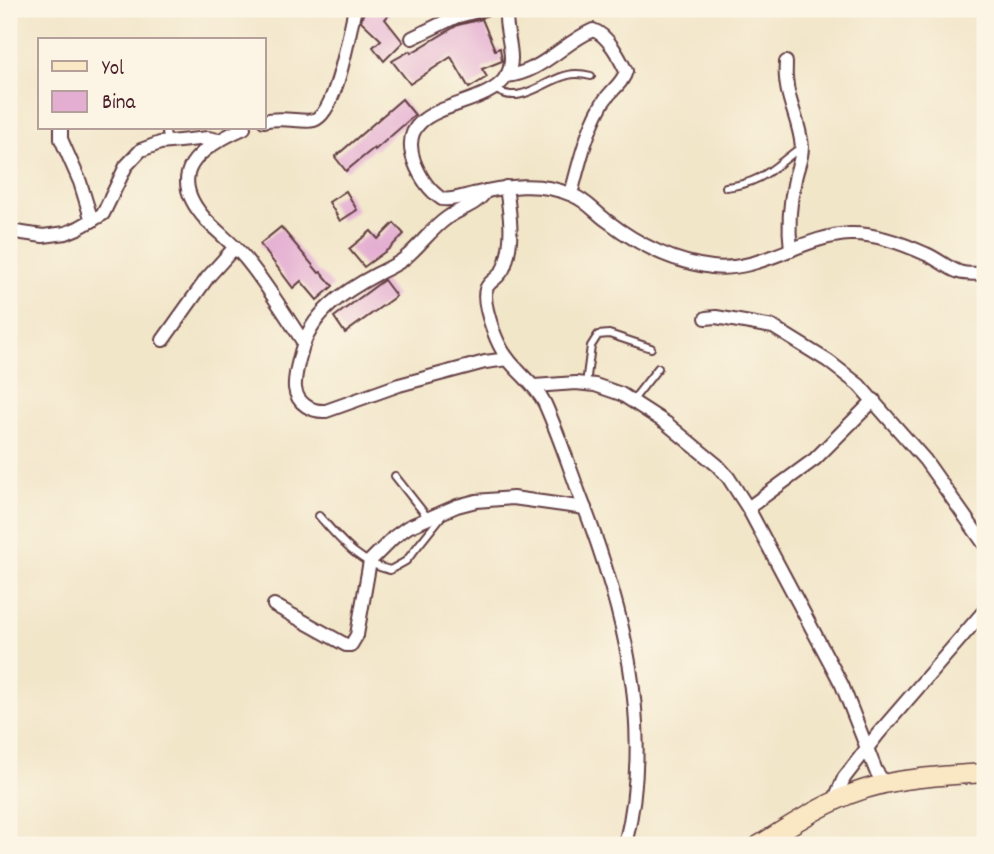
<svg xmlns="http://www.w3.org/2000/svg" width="994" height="854" viewBox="0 0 994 854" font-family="Dekko,sans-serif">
<rect width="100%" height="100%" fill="#fcf5e5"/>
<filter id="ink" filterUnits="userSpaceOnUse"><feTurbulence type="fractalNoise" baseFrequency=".0143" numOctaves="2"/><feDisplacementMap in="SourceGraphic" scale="14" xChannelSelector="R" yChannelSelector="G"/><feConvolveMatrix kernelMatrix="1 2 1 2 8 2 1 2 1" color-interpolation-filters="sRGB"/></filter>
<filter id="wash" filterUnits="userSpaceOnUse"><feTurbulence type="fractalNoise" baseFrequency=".00686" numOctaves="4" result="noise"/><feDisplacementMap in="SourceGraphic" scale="28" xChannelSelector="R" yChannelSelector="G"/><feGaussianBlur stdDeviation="1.57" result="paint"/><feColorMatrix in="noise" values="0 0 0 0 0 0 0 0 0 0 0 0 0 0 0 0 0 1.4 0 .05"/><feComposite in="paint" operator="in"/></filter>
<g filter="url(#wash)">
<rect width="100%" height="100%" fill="#f2e6c9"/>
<g id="blocks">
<g fill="#e4aed2">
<polygon points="368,9 384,9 390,14 385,19 403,42 384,61 373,47 381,40 361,21 363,14"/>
<polygon points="482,19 495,50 500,48 502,61 482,69 487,77 469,88 451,57 410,84 392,61 410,51 411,53 458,25"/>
<polygon points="402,99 415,115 375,150 374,148 346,171 335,157"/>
<polygon points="346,191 357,210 340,221 329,202"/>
<polygon points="394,223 404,234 390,248 364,267 349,249 371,231 378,239"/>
<polygon points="281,227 319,273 321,272 333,286 317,300 301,281 293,288 260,244"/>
<polygon points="384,280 396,296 345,333 334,317"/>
</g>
</g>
</g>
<g filter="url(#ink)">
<use href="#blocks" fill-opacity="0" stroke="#633d43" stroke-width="2"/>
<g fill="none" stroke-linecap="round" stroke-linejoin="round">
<g stroke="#633d43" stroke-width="10">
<g id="lane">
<path d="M 494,88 C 519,108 544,80 568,75 C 576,73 583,74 591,76"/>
<polyline points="165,128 168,142"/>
<path d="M 726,187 C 763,183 772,168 800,148"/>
<polyline points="586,384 591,346 598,335 609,334 651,348"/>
<polyline points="633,400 658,368"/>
<polyline points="395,476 428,518"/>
<path d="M 319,516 C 340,539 358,563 390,570 L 406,561 L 441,517"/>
</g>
</g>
<g stroke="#633d43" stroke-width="16">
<g id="street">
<path d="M 507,9 C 502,29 519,57 506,77 C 483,112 393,100 414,161 C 420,177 428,190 442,199 C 452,201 463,196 473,194 C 506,186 540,181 572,195 C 586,200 595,212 606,220 C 637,244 672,262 712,267 C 760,273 802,236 850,234 C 875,233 904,244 926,254 C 938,259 947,268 959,272 C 967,275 977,273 985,274"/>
<polyline points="412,38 455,17 485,9"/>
<path d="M 786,62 C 783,97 799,115 802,147 C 802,159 797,168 795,179 C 790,201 788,227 791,250"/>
<path d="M 506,76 C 541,73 563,43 593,30 C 608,35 619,57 626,71 C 623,84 607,93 601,106 C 586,133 579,164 571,194"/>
<path d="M 264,121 C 281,116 303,123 314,120 C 337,113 349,31 355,9"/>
<polyline points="61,128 61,139 80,182 92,221"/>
<path d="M 244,128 C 199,148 163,173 207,221 C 221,235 237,247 249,263 C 269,288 286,316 304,343"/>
<path d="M 506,187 C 510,214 514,239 505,265 C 498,286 479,276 487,310 C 491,326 498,346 508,359 C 520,375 536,385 545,404 C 558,433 568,463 579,493 C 623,606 655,725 625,845"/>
<path d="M 486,191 C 477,205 461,208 447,218 C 431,229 420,246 405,258 C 397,265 386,269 377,274 C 343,292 311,313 301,352 C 298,364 294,376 295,388 C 297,404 312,412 326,411 L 399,385 L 485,362 L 508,359"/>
<polyline points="9,231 43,236 66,233 78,228 103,214 126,166 141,150 160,143 208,138 218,140"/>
<polyline points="706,318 716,317 773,327 828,361 859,385 925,460 985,545"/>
<polyline points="163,340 208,277 235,247"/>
<polyline points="534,386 576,383 595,385 621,394 666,423 717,465 728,477 748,508 842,685 876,771 885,784"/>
<polyline points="748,508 815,459 874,400"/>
<polyline points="274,605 346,645 351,645 357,635 370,561 394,537 408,527 457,506 476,501 513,498 585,508"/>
<polyline points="834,801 844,778 878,734 985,610"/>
</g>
</g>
<g stroke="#633d43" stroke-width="21">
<path id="secondary" d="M 759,845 C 783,830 807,814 833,802 C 880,778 934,776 985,773"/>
</g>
<use href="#lane" stroke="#fff" stroke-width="6"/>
<use href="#street" stroke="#fff" stroke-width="12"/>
<use href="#secondary" stroke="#fae7c3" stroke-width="18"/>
</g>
</g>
<rect width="994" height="854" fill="none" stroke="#fcf5e5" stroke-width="35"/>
<rect x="38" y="38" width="228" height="91" fill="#fcf5e5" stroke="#b59f9b" stroke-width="2"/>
<rect x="52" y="61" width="35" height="10" fill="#fae7c3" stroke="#b59f9b" stroke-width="2"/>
<text x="102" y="74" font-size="21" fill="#4a1f2b">Yol</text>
<rect x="52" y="91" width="35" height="21" fill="#e4aed2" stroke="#b59f9b" stroke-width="2"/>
<text x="102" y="108" font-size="21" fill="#4a1f2b">Bina</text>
</svg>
